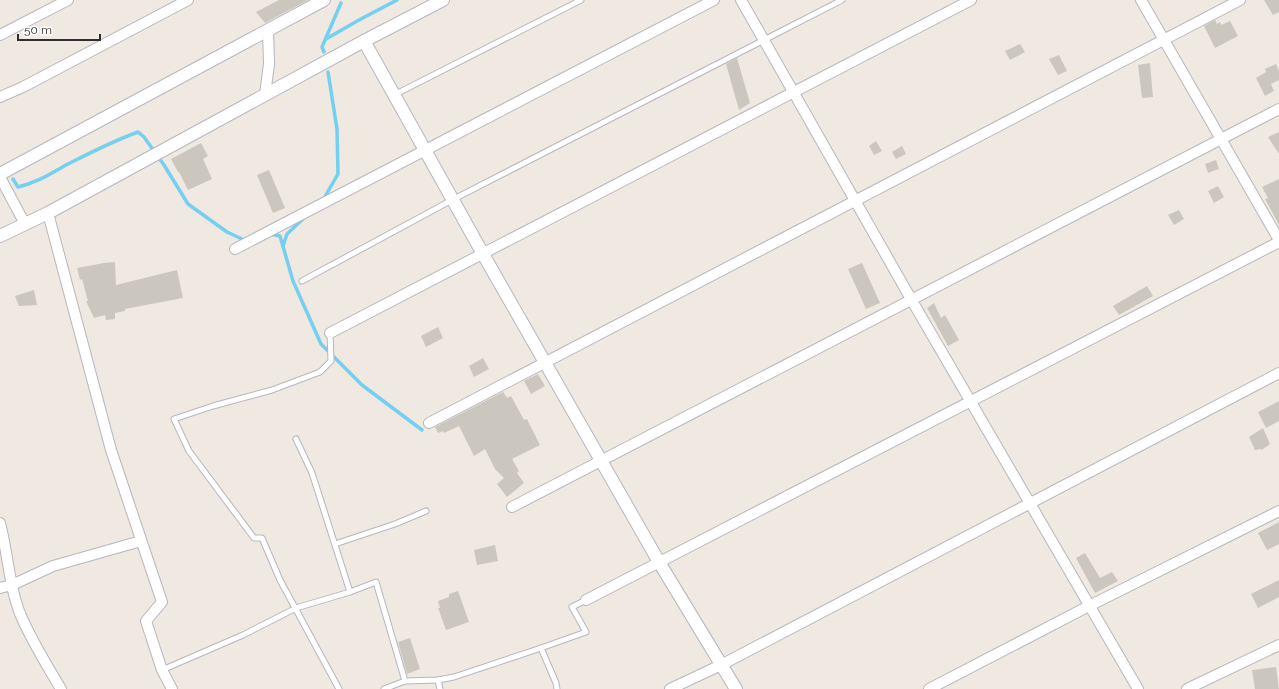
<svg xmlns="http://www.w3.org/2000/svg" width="1279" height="689" viewBox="0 0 1279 689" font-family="Raleway,sans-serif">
<rect width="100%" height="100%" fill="#efe9e1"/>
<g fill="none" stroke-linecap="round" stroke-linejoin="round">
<g stroke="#75cff0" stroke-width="3.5">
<polyline points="326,39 359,20 397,0"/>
<polyline points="324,52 322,47 341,3"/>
<path d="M 13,179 L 18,187 C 36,183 50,174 66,165 C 90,153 113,141 138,132 L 144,137 L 164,165 L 188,204 L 227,232 L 244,240 L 246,239"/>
<polyline points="323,200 338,174 337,129 328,72"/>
<polyline points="270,234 280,236 293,281 321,344 362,385 422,430"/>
<polyline points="283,246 287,234 304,218"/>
</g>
</g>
<g fill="#cbc7bf">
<polygon points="279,0 308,0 265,23 256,12"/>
<polygon points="1264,0 1279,0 1279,12 1273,15"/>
<polygon points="1215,20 1217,24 1220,22 1221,25 1230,21 1238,36 1215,48 1204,26"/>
<polygon points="1020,44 1025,52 1010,60 1005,51"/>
<polygon points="1059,55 1067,71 1058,75 1049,59"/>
<polygon points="737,58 750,103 739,110 726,64"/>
<polygon points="1150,63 1153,97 1142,98 1138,65"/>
<polygon points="1276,64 1279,71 1279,80 1271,84 1274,91 1265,96 1256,78 1266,72 1265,69"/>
<polygon points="1279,132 1279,154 1268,137"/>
<polygon points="876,141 882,151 874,155 869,146"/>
<polygon points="201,143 208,156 203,159 212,179 188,190 179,172 178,172 171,159"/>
<polygon points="902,146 906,154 896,159 892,152"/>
<polygon points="1216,160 1219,169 1208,173 1205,164"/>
<polygon points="269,170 285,208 273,213 257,175"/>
<polygon points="1279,179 1279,225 1265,199 1268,198 1262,187"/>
<polygon points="1218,186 1224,197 1214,203 1208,191"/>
<polygon points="1179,210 1184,219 1174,225 1168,215"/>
<polygon points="115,262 116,285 177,270 183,298 125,309 125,311 115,313 115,319 106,320 105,315 94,318 86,301 88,301 82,279 80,280 77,268 104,263"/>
<polygon points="862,263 880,303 866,309 848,269"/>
<polygon points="1147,286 1153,296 1119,315 1113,306"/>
<polygon points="34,290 37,305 19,306 15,296"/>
<polygon points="934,303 941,318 945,315 959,340 948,346 927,308"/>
<polygon points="438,327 443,338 426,347 421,336"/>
<polygon points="483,358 489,369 474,377 469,366"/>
<polygon points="538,374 545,386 531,394 524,381"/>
<polygon points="503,392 507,398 511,396 524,420 527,419 540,445 512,459 519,471 517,473 524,483 507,497 497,484 504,478 495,469 485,449 474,456 459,426 444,433 443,431 438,433 435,427"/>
<polygon points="1279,401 1279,421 1266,428 1258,412"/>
<polygon points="1263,428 1270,444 1262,450 1261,449 1255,450 1249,437"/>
<polygon points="1279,522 1279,544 1267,550 1258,533"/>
<polygon points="495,545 498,561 477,565 474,550"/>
<polygon points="1085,553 1100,578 1112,572 1118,581 1095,593 1076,558"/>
<polygon points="1279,580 1279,597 1258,608 1251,594"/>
<polygon points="458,591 469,622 446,630 438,608 440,608 438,601 449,597 449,594"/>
<polygon points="410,638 420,669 407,674 398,642"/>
<polygon points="1276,667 1279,689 1255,689 1252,670"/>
</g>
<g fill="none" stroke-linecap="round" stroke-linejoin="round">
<g stroke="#b4b7c1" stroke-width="7">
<g id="service">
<polyline points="394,95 581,0"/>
<polyline points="302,281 452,200 842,0"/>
<polyline points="330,333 331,361 320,372 272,390 213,406 174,419 189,451 254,538 262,538 280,580 339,689"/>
<polyline points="296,439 312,473 350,592"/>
<polyline points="335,544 395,524 426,511"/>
<polyline points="541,648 556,683 557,689"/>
<polyline points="162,670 243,635 296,608 350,592 376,582 405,681"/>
<polyline points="438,680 440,689"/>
<polyline points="384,689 405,681 438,680 454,677 541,648 586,632 572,607 586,600"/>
</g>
</g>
<g stroke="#b4b7c1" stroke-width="12">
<g id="minor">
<polyline points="741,0 911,299 1138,689"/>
<polyline points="1141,0 1279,240"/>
<polyline points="0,35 68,0"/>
<polyline points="265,95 269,64 268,30"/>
<polyline points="0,97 23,87 188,0"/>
<polyline points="0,177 25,224"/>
<polyline points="48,213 111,450 162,602 146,621 162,670 172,689"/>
<polyline points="235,249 714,0"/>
<polyline points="330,333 971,0"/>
<polyline points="429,423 1240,0"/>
<polyline points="512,507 1279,109"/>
<path d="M 0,523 C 8,553 9,587 21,616 C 32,641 47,666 61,689"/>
<polyline points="0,588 12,585 53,566 141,541"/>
<polyline points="586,600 1279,242"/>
<polyline points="670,689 721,665 1279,373"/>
<polyline points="929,689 1089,606 1279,511"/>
<polyline points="1187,689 1279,645"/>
</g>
</g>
<g stroke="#b4b7c1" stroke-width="14">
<g id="tertiary">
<polyline points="364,41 483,254 659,562 736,689"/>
<polyline points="0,174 324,0"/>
<polyline points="0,236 48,213 364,41 443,0"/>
</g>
</g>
<use href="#service" stroke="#fff" stroke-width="5"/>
<use href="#minor" stroke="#fff" stroke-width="10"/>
<use href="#tertiary" stroke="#fff" stroke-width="12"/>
</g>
<path d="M18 34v6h82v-6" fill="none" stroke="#2e2e2e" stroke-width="2"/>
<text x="24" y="34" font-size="12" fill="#2e2e2e" stroke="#ffffff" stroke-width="3" paint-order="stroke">50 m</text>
</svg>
